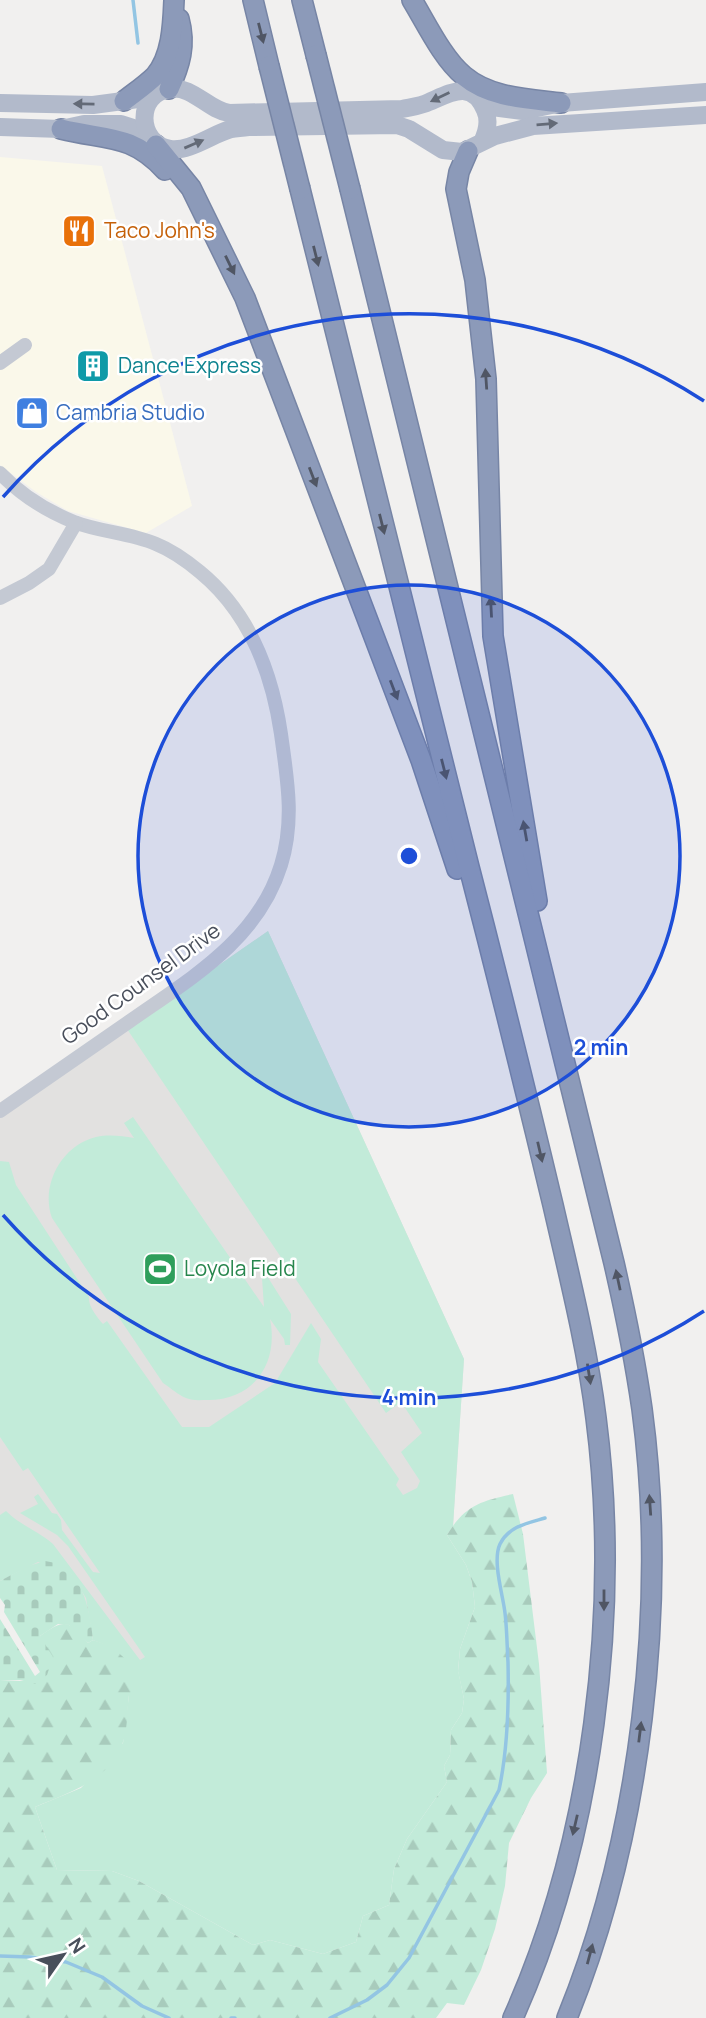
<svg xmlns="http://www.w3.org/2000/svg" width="706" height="2018" viewBox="0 0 706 2018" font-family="Manrope,sans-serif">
<defs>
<pattern id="forest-firs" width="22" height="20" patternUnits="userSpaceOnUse" patternTransform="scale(1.75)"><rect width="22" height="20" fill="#c2ebd9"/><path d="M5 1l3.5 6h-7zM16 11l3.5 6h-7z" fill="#a8cbbc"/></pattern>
<pattern id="cemetery-stones" width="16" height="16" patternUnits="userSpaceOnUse" patternTransform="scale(1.75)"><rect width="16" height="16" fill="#c2ebd9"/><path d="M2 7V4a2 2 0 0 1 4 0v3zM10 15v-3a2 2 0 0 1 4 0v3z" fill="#a8cbbc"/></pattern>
</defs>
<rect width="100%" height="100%" fill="#f1f0ef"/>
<polygon fill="#faf8ea" points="0,157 102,166 192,506 146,533 68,511 36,492 0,465"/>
<polygon fill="#e2e1e0" points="268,931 464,1359 453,1526 145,1704 111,1647 93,1640 91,1622 20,1570 0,1581 0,1117"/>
<g fill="#c2ebd9">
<path d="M 268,931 L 464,1359 L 453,1526 L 447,1535 L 466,1565 L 472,1582 L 475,1607 L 460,1649 L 458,1670 L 464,1699 L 462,1713 L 451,1730 L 450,1755 L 444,1766 L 447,1782 L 407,1839 L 394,1869 L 389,1905 L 363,1916 L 356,1942 L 323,1954 L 270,1940 L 253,1945 L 139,1881 L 112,1871 L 57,1870 L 35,1807 L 81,1788 L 123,1743 L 129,1695 L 120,1655 L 111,1647 L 93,1640 L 86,1598 L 71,1574 L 38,1562 L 0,1581 L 0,1515 L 6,1511 C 21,1526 37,1530 53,1544 L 140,1660 L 145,1657 L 68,1546 L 57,1535 L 20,1513 L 38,1504 L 34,1497 L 38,1494 L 52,1513 L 57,1514 L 61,1520 L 62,1530 L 93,1572 L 100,1573 L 28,1468 L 23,1471 L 0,1437 L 0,1161 L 9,1162 L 16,1185 L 89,1297 C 88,1306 97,1317 103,1324 L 107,1321 L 182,1427 L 209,1427 L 275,1383 L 311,1323 L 321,1339 L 318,1362 L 399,1479 L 396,1485 L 403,1495 L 417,1488 L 420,1481 L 401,1452 L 422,1433 L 401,1402 L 386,1413 L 127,1029 Z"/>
<path d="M 133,1117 L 264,1307 L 262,1278 L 267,1276 L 291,1314 L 290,1345 L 285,1345 L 284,1339 L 270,1319 C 279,1363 254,1400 208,1400 C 200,1400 193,1401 186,1398 C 178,1395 171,1388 163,1383 L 52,1218 C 40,1185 62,1145 96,1137 C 109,1134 122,1136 134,1138 L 124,1123 Z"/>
</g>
<path fill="url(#forest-firs)" d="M 513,1494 L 523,1534 L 539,1664 L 547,1773 L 531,1798 L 509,1843 L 505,1886 L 495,1929 L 481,1970 L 464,2005 L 447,2003 L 436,2018 L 0,2018 L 0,1681 L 27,1681 L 47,1675 L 40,1636 C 64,1619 69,1619 88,1643 L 93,1640 L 111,1646 L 132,1665 L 138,1689 L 129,1695 C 127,1710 128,1730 122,1745 C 108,1781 68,1793 35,1807 L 57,1870 L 112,1871 L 139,1881 L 253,1945 L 270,1940 L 323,1954 L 356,1942 L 363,1916 L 389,1905 L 394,1869 L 407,1839 L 447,1782 L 444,1766 L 450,1755 L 451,1730 L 462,1713 L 464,1699 L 458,1671 L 460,1649 L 475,1607 L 472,1582 L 466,1565 L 447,1535 C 465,1505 481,1501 513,1494 Z"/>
<path fill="url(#cemetery-stones)" d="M 45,1561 C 82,1565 90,1609 93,1640 L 88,1643 L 69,1625 L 58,1624 L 40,1636 L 53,1657 L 47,1675 L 35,1684 L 20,1680 L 0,1681 L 0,1619 L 35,1676 L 40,1672 L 4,1612 L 5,1605 L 0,1598 L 0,1581 L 28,1566 Z"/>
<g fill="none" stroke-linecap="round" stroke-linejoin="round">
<g stroke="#93c5e3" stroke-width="3.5">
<polyline points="133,0 138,43"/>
<polyline points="0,1956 30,1957 66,1962 102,1977 142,2006 169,2018"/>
<polyline points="231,2018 235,2018"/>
<path d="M 330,2018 L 367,2000 L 387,1985 L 409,1958 L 499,1790 C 508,1748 509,1704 508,1662 C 507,1646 507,1629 505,1613 C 503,1595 492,1561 500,1544 C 509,1526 528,1523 545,1518"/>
</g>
<g stroke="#7785a5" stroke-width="22">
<g id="highway">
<polyline points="253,0 269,66"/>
<polyline points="302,0 316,55"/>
<path d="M 412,0 C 426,23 443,59 464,76 C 490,98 528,99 561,103"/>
<path d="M 169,89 C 180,65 186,45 179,19"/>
<path d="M 124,101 C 134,93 146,85 155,76 C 172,56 173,25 174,0"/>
<path d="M 61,129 C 105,140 131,133 165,170"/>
<polyline points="156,145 191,188 245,298 421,760 457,869"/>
<polyline points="468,151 459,172 456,189 475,280 486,379 493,636 537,901"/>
<path d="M 300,189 C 355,415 412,641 469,867 C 498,979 526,1092 553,1205 C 569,1275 587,1346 596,1418 C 621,1611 593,1840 513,2018"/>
<path d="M 350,189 L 614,1263 C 625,1311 635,1360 642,1409 C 668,1604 641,1836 567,2018"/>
</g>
</g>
<g stroke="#c4c9d3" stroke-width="14">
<polyline points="0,363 25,345"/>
<path d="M 0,473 C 20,494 47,511 74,522 C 100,532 130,533 156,544 C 171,550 188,562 200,572 C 250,613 272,672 281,734 C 287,778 295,820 281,865 C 258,940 191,978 130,1021 C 87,1051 43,1081 0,1111"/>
<polyline points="0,598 29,583 49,569 76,523"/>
</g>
<g stroke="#b2bacb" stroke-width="18">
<polyline points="0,103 93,105 138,99"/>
<polyline points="484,106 523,111 561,103 706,92"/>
<polyline points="0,127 61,129 84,124 121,124 146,132"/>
<path d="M 482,142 C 487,132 490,121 485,110 C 472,79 450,93 429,102 C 421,106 411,107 402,109 L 229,113 C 208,110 192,85 170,89 C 135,93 137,144 170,149 C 190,152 212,134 231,129 C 237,128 242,128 248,127 L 397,125 L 409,129 L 443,150 L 462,152 L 495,136 L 533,126 L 706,115"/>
</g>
<use href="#highway" stroke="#8c9ab9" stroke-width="19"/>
<g stroke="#7785a5" stroke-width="22" stroke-linecap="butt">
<g id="highway-bridge">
<polyline points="316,55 350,189"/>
<polyline points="269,66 300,189"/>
</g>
</g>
<use href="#highway-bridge" stroke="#8c9ab9" stroke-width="19"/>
</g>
<defs><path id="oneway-solid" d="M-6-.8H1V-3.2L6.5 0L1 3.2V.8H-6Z" transform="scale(1.75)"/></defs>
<g fill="#505664">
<use href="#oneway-solid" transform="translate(261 33) rotate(76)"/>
<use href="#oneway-solid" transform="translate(316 256) rotate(76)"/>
<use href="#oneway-solid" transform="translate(230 265) rotate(64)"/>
<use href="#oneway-solid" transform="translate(486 379) rotate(-94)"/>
<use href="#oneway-solid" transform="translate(313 477) rotate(69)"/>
<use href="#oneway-solid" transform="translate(382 524) rotate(76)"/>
<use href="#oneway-solid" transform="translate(491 607) rotate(-93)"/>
<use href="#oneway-solid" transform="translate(394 690) rotate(69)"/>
<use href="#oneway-solid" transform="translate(444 769) rotate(76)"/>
<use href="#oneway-solid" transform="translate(525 831) rotate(-100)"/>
<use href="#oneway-solid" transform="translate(540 1152) rotate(77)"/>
<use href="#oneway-solid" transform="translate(618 1280) rotate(-102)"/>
<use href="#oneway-solid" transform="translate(589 1374) rotate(81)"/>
<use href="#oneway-solid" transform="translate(650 1505) rotate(-94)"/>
<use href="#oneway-solid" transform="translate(604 1600) rotate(90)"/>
<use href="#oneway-solid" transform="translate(640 1732) rotate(-83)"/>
<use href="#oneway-solid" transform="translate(575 1825) rotate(103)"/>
<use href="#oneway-solid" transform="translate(590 1954) rotate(-75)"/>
</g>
<g fill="#636a77">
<use href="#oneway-solid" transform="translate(440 97) rotate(154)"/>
<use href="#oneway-solid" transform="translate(84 104) rotate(-179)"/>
<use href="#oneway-solid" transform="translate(547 124) rotate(-5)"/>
<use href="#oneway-solid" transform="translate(194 144) rotate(-23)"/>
</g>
<circle cx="409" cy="856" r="271" fill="#1d4ed8" fill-opacity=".12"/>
<g fill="none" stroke="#1d4ed8" stroke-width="3.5">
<circle cx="409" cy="856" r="271"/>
<path d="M704 1311A542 542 0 0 1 3 1215M3 497A542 542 0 0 1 704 401"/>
</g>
<defs>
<g id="restaurant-square" transform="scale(1.75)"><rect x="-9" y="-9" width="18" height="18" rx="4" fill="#e8710a" stroke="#fff"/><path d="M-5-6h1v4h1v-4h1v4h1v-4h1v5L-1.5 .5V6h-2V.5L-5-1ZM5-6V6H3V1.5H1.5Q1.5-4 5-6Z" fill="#fff"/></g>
<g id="building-square" transform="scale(1.75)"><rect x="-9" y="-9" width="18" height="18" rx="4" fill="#0f9aa8" stroke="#fff"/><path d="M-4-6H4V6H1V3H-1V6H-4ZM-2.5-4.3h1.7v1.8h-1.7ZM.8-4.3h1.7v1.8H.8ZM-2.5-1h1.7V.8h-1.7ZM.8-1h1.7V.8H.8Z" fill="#fff"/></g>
<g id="shop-square" transform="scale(1.75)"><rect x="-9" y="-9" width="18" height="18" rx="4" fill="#3f7fe0" stroke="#fff"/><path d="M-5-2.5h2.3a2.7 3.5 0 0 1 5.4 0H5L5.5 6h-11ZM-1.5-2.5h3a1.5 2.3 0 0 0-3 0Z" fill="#fff"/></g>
<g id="stadium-square" transform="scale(1.75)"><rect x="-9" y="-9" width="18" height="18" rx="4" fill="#2e9e5b" stroke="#fff"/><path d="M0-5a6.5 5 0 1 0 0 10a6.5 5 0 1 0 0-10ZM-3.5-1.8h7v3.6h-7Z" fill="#fff"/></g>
</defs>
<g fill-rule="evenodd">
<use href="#restaurant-square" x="79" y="231"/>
<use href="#building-square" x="93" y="366"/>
<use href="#shop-square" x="32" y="413"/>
<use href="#stadium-square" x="160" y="1269"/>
</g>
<g text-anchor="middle" stroke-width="5" stroke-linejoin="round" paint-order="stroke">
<g font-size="21" fill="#c56008" stroke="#fff" text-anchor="start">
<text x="104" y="238">Taco John's</text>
</g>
<g font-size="21" fill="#0d838f" stroke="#fff" text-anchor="start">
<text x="118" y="373">Dance Express</text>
</g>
<g font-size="21" fill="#366cbe" stroke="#fff" text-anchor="start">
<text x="56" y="420">Cambria Studio</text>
</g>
<g font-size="21" fill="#494f5b" stroke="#fff">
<text transform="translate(141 984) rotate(-36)" y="7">Good Counsel Drive</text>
</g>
<g font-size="21" fill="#27864d" stroke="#fff" text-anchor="start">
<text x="184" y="1276">Loyola Field</text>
</g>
</g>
<circle cx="409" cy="856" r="10" fill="#1d4ed8" stroke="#fff" stroke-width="3.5"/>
<g font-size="21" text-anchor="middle" font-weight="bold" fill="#1d4ed8" stroke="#fff" stroke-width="5" stroke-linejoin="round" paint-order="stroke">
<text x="601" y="1055">2 min</text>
<text x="409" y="1405">4 min</text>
</g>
<g transform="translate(63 1955) rotate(56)" stroke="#ffffff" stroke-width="5" paint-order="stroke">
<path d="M0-5L12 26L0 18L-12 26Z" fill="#494f5b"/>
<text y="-10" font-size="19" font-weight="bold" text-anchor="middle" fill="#494f5b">N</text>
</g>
</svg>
